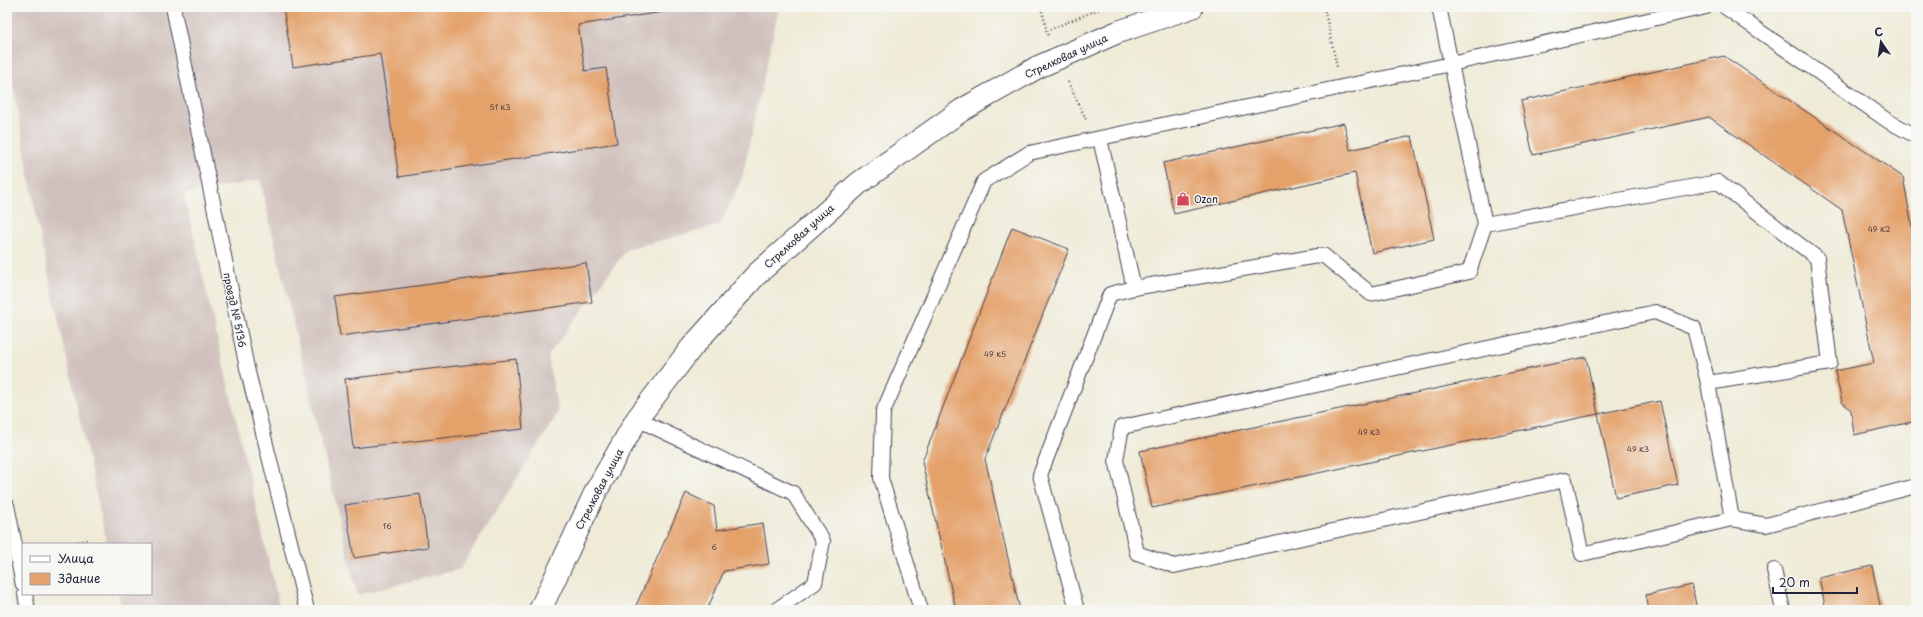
<svg xmlns="http://www.w3.org/2000/svg" width="1923" height="617" viewBox="0 0 1923 617" font-family="'Playpen Sans',sans-serif">
<rect width="100%" height="100%" fill="#f6f6f2"/>
<filter id="ink" filterUnits="userSpaceOnUse"><feTurbulence type="fractalNoise" baseFrequency=".025" numOctaves="2"/><feDisplacementMap in="SourceGraphic" scale="8" xChannelSelector="R" yChannelSelector="G"/><feConvolveMatrix kernelMatrix="1 2 1 2 8 2 1 2 1" color-interpolation-filters="sRGB"/></filter>
<filter id="wash" filterUnits="userSpaceOnUse"><feTurbulence type="fractalNoise" baseFrequency=".012" numOctaves="4" result="noise"/><feDisplacementMap in="SourceGraphic" scale="16" xChannelSelector="R" yChannelSelector="G"/><feGaussianBlur stdDeviation="0.9" result="paint"/><feColorMatrix in="noise" values="0 0 0 0 0 0 0 0 0 0 0 0 0 0 0 0 0 1.4 0 .05"/><feComposite in="paint" operator="in"/></filter>
<g filter="url(#wash)">
<rect width="100%" height="100%" fill="#efebd7"/>
<polygon fill="#cfc0bb" points="7,7 779,7 742,178 720,225 627,249 548,356 558,413 460,569 357,595 260,180 184,194 280,610 122,610 118,594 151,594 151,544 107,544 38,226 7,50"/>
<g id="blocks">
<g fill="#e4a16b">
<polygon points="283,7 689,7 689,8 578,25 585,71 606,68 617,143 399,177 380,54 293,67"/>
<polygon points="1724,56 1903,177 1916,247 1916,421 1854,435 1851,410 1842,402 1835,371 1874,363 1842,210 1709,117 1533,155 1521,101"/>
<polygon points="1344,123 1350,150 1412,136 1434,239 1372,253 1355,173 1174,214 1163,163"/>
<polygon points="1012,227 1069,249 985,459 1020,610 956,610 922,462"/>
<polygon points="586,263 592,302 340,336 335,297"/>
<polygon points="1586,357 1598,414 1152,508 1140,451"/>
<polygon points="516,359 523,429 353,448 345,379"/>
<polygon points="1660,401 1678,485 1616,498 1598,414"/>
<polygon points="686,493 714,506 717,530 763,523 769,564 724,571 707,610 634,610"/>
<polygon points="420,494 428,547 354,558 345,505"/>
<polygon points="1872,566 1881,610 1826,610 1819,578"/>
<polygon points="1692,585 1697,610 1649,610 1646,595"/>
</g>
</g>
</g>
<g filter="url(#ink)">
<use href="#blocks" fill-opacity="0" stroke="#414052" stroke-width="1"/>
<g fill="none" stroke-linecap="round" stroke-linejoin="round">
<g stroke="#414052" stroke-width="16">
<g id="service">
<polyline points="173,7 247,368 307,610"/>
<polyline points="1439,7 1485,224"/>
<polyline points="1725,7 1888,121 1916,136"/>
<polyline points="1100,139 1134,288"/>
<polyline points="1708,383 1694,328 1655,312 1122,427 1116,460 1137,553 1174,566 1565,480 1582,554 1732,519"/>
<polyline points="637,419 793,493 823,541 815,583 776,610"/>
<polyline points="7,505 23,585"/>
<polyline points="1774,570 1783,610"/>
<polyline points="25,594 28,610"/>
<polyline points="921,610 881,478 883,412 984,181 1029,153 1451,64 1706,7"/>
<polyline points="1077,610 1040,475 1110,294 1134,288 1323,255 1371,294 1469,272 1485,224 1718,182 1817,258 1830,363 1708,383 1732,519 1766,525 1916,486"/>
</g>
</g>
<g stroke="#414052" stroke-width="24">
<polyline id="minor" points="540,610 596,491 637,419 692,347 756,275 859,183 962,110 1038,67 1118,32 1192,7"/>
</g>
<g stroke="#414052" stroke-width="2.5" stroke-dasharray="1 3" stroke-linecap="butt">
<polyline points="1041,7 1048,36"/>
<polyline points="1324,7 1337,67"/>
<polyline points="1046,31 1104,7"/>
<polyline points="1068,82 1086,119"/>
<polyline points="66,544 87,540"/>
</g>
<use href="#service" stroke="#fff" stroke-width="14"/>
<use href="#minor" stroke="#fff" stroke-width="22"/>
</g>
</g>
<defs>
<g id="shop-bare" transform="scale(1.08)"><path d="M-5-2.5h2.3a2.7 3.5 0 0 1 5.4 0H5L5.5 6h-11ZM-1.5-2.5h3a1.5 2.3 0 0 0-3 0Z" fill="#d1495b" stroke="#f6f6f2" stroke-width="2.5" paint-order="stroke"/></g>
</defs>
<g fill-rule="evenodd">
<use href="#shop-bare" x="1183" y="199"/>
</g>
<g text-anchor="middle" stroke-width="3" stroke-linejoin="round" paint-order="stroke">
<g font-size="8" fill="#524247">
<text x="500" y="110">51 к3</text>
<text x="1879" y="232">49 к2</text>
<text x="995" y="357">49 к5</text>
<text x="1369" y="435">49 к3</text>
<text x="1638" y="452">49 к3</text>
<text x="387" y="529">16</text>
<text x="714" y="550">6</text>
</g>
<g font-size="10" fill="#22223b" stroke="#f6f6f2">
<text transform="translate(1066 56) rotate(-25)" y="4">Стрелковая улица</text>
<text transform="translate(799 236) rotate(-42)" y="4">Стрелковая улица</text>
<text transform="translate(235 310) rotate(78)" y="4">проезд № 5136</text>
<text transform="translate(599 489) rotate(-62)" y="4">Стрелковая улица</text>
</g>
<g font-size="10" fill="#22223b" stroke="#f6f6f2" text-anchor="start">
<text x="1194" y="203">Ozon</text>
</g>
</g>
<rect width="1923" height="617" fill="none" stroke="#f6f6f2" stroke-width="24"/>
<rect x="22" y="543" width="130" height="52" fill="#f6f6f2" stroke="#a1a1a9"/>
<rect x="30" y="556" width="20" height="6" fill="#ffffff" stroke="#a1a1a9"/>
<text x="58" y="563" font-size="12" fill="#22223b">Улица</text>
<rect x="30" y="573" width="20" height="12" fill="#e4a16b" stroke="#a1a1a9"/>
<text x="58" y="583" font-size="12" fill="#22223b">Здание</text>
<g transform="translate(1881 42) rotate(347)" stroke="#f6f6f2" stroke-width="3" paint-order="stroke">
<path d="M0-3L7 15L0 10L-7 15Z" fill="#22223b"/>
<text y="-6" font-size="11" font-weight="bold" text-anchor="middle" fill="#22223b">С</text>
</g>
<path d="M1773 587v6h84v-6" fill="none" stroke="#22223b" stroke-width="2"/>
<text x="1779" y="587" font-size="12" fill="#22223b" stroke="#f6f6f2" stroke-width="3" paint-order="stroke">20 m</text>
</svg>
